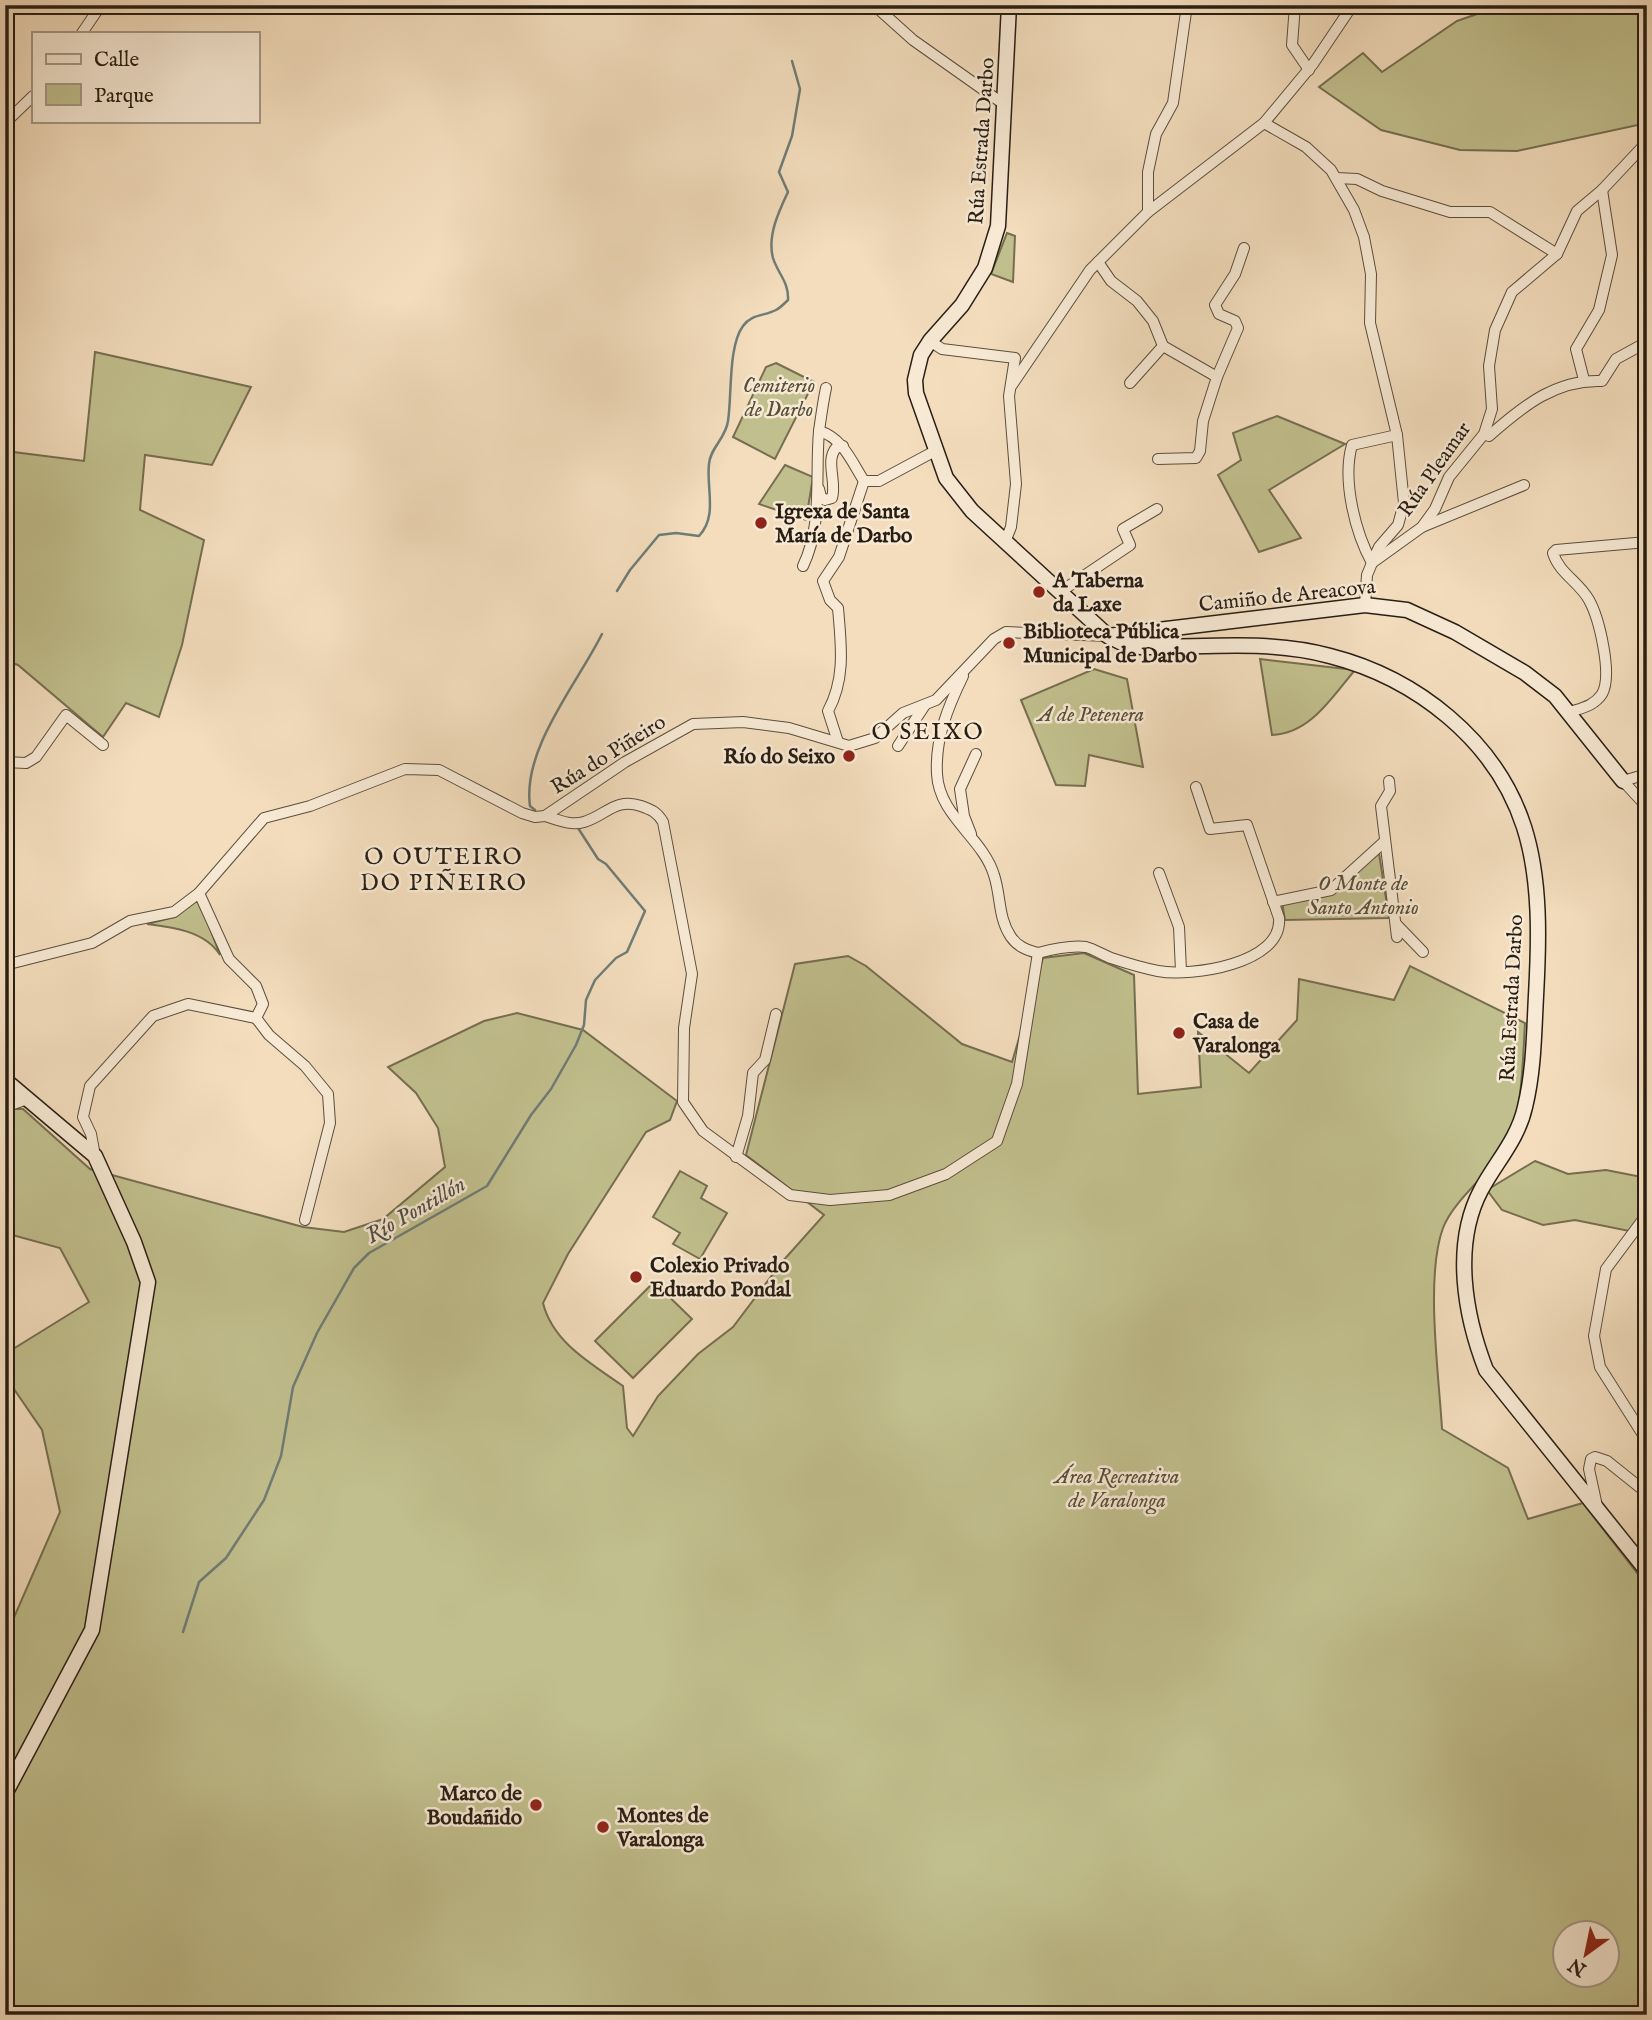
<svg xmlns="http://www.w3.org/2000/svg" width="1652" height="2020" viewBox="0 0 1652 2020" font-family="'IM FELL English',serif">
<rect width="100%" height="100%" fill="#f3ddbd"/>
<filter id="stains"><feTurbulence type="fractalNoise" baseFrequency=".00286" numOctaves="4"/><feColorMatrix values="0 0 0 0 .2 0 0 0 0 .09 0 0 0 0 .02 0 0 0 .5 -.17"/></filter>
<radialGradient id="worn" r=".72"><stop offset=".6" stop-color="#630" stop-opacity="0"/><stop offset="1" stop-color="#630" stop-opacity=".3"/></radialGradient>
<g fill="#c1bf8d" stroke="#756e50" stroke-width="2" fill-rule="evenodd">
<polygon points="1503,5 1647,5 1638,125 1517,151 1460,150 1381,130 1319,87 1363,53 1382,72 1457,21"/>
<polygon points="1007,233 1015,236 1013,282 991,274"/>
<polygon points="95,352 251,387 212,465 145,455 140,510 204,540 182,645 159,717 126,703 103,737 18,665 5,661 5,451 84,461"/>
<polygon points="776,363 814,382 775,459 733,437 766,367"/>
<polygon points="1277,416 1345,444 1269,490 1301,538 1259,552 1218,475 1241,460 1233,433"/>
<polygon points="785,465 813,477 806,520 759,504"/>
<path d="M 1260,659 L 1355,670 C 1332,697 1310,734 1272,735 Z"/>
<polygon points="1094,669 1127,679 1143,767 1089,755 1085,786 1056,785 1021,700"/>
<polygon points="1379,853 1389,918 1285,920 1282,902 1332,893"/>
<path d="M 194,902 L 200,902 L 220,955 C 205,931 172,927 147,924 L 174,917 Z"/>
<path d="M 1084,953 L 1134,975 L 1138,1094 L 1201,1087 L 1198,1032 L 1249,1073 L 1297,1020 L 1299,979 L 1394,1000 L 1410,966 L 1525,1023 C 1523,1058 1522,1113 1508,1144 C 1495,1170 1455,1197 1443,1228 C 1425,1277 1439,1375 1442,1429 L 1508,1468 L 1528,1519 L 1583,1503 L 1647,1586 L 1647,2015 L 5,2015 L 5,1638 L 60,1512 L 42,1430 L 5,1376 L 5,1354 L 89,1302 L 60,1248 L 5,1233 L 5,1109 L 23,1109 L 90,1169 L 303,1227 L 344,1232 L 383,1219 L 445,1167 L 438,1128 L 416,1093 L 388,1067 L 484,1021 L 517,1013 L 583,1030 L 677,1101 L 670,1120 L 646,1132 L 568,1254 L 543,1303 C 553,1343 592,1364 623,1386 L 627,1428 L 633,1436 L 658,1396 L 698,1354 L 733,1327 L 782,1262 L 824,1215 L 746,1155 L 795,964 L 848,956 L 866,966 L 962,1044 L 1012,1062 L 1043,958 ZM 1564,1932 L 1606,1932 L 1606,1974 L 1564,1974 Z"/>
<polygon points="1535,1161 1568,1174 1606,1170 1647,1178 1647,1207 1629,1231 1575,1220 1543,1225 1502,1210 1487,1190"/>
<polygon points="680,1171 707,1186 701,1198 727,1213 700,1259 673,1244 680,1233 653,1217"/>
<polygon points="654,1282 692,1319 633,1378 595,1341"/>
</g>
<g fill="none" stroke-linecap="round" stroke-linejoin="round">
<g stroke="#6f7c76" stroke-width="2.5">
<path d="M 617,591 L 630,570 L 659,535 L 676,533 L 699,536 C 718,516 706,488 709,464 C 710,448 726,438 728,421 C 732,396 728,346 743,326 C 751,314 765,316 776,310 C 780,308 785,303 788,300 C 789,282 778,274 773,258 C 767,236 779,211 788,192 L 779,172 L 792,136 L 800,89 L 792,61"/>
<path d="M 535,810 L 530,806 C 522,749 577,684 602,634"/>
<polyline points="183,1632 199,1582 226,1558 264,1500 281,1456 293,1387 317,1333 354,1268 369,1253 487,1186 531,1115 551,1089 576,1045 584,1025 586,1000 595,980 616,958 627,952 645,911 606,864 598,859 578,828"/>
</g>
<g stroke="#5c4e3e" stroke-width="12">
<g id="street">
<polyline points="874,5 913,40 1005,105"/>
<polyline points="1295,5 1292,45 1309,70"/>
<polyline points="82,33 101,5"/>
<polyline points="5,123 33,96"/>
<polyline points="1264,123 1306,147 1331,170 1354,210 1364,237 1371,274 1370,323 1397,435 1404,503 1398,525 1379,547 1372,562"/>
<polyline points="1336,178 1357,179 1382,191 1450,212 1490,212 1557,254"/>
<polyline points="1148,212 1148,172 1156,134 1173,103 1187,5"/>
<polyline points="1098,262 1111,281 1137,301 1153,321 1163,346 1217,377 1203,421 1200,451 1196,458 1158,459"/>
<polyline points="930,341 942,349 1015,358 1009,396 1016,484 1011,527 1005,542"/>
<polyline points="1217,377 1238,328 1235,321 1219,314 1215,305 1235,274 1244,248"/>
<polyline points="1584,380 1576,349 1599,310 1612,255 1602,190"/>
<polyline points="1130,383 1163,346"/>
<polyline points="1012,385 1090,270 1148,212 1264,123 1313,64 1348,12 1347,5"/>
<path d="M 819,431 C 842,437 852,462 864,481"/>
<path d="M 1484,434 L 1489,436 C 1523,406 1556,379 1602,381 L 1616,359 L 1647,342"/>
<polyline points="864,481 879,481 935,451"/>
<path d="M 819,489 L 821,497 L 825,500 L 832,498 C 837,482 825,461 836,448 L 843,446"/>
<polyline points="1422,527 1524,485"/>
<path d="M 1372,563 C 1355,532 1342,480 1352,445 L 1397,435"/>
<path d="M 803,566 C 823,525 815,476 819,431 C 821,417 823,402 826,388"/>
<polyline points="1060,592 1130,545 1123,529 1157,509"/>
<polyline points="1365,605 1367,575 1372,563 1422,527 1435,509 1449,477 1484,434 1492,409 1489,366 1495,330 1512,292 1557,254 1577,211 1602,190 1647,142"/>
<path d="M 963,676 C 948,707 935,738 937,774 C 939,816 983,838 994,875 C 1001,896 998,918 1011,937 C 1018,947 1027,950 1038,953"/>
<path d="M 1570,712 C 1582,708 1594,706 1602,694 C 1613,675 1599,618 1589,600 C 1579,582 1559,573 1553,553 L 1556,550 L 1647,542"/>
<path d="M 838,742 L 828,711 C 846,678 841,644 838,608 L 830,600 L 823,581 L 839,557 L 864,481"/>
<polyline points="898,746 925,705"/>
<polyline points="5,762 26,763 36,757 66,715 103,745"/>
<polyline points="1647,774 1623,781 1647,807"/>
<polyline points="1389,781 1390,791 1381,806 1397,937"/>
<path d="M 545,816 C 558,820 571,826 584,822 C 605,816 616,797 641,806 C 652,810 657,812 663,822 L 692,974 L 684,1028 L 683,1102 L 703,1131 L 790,1195 L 830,1200 L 889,1195 L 946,1174 L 997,1141 L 1017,1084 L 1038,953"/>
<polyline points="971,834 964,816 960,789 976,754"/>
<polyline points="1159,873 1179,927 1181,971"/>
<polyline points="1273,902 1331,890 1385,841"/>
<polyline points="1396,924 1423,952"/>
<path d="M 1038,953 C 1053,949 1070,945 1086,947 C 1094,949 1103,955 1111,958 C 1126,963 1143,968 1158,971 C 1191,977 1283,964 1279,918 L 1247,825 L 1210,829 L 1196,787"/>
<polyline points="5,965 92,943 130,921 174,912 199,893 264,818 310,806 405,769 439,770 522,813 535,817 545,816 625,762 693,724 743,722 789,728 849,746 875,738 903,713 936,700 994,639 1006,632 1108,636"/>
<polyline points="256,1018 269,1035 305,1066 328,1094 330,1123 305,1220"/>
<polyline points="5,1107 27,1099"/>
<polyline points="95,1156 91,1134 83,1117 90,1086 153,1016 188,1004 256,1018 263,1004 256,986 229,959 199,893"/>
<polyline points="736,1157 748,1116 753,1073 765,1060 776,1014"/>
<polyline points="1647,1214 1606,1269 1594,1336 1600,1367 1647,1441"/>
<polyline points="1597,1506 1589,1469 1591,1459 1595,1457 1607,1461 1647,1493"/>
</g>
</g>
<g stroke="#291e14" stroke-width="17">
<g id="secondary">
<path d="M 1009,5 L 998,226 L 985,268 L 962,305 L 930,341 L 921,355 L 915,380 L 916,393 L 946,478 L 972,511 L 1108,636 L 1122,643 L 1140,647 C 1203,648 1268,639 1330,656 C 1416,678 1496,740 1524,827 C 1541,880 1539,941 1536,996 C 1534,1033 1534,1070 1525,1107 C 1518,1139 1496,1162 1481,1190 C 1452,1245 1465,1316 1486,1370 L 1647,1571"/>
<polyline points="1108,636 1365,605 1407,610 1455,632 1525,673 1555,696 1623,781"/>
<polyline points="5,1080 95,1156 134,1242 148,1282 92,1630 5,1794"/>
</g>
</g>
<use href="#street" stroke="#f7e9d4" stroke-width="10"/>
<use href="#secondary" stroke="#f7e9d4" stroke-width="14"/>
</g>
<g fill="#8f2418" stroke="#f7e9d4" stroke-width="2.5">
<circle cx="761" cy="523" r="7"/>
<circle cx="1039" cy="592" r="7"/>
<circle cx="1009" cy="643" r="7"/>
<circle cx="849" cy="756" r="7"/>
<circle cx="1179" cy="1033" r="7"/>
<circle cx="636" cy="1277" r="7"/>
<circle cx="536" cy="1805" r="7"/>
<circle cx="603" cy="1827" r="7"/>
</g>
<g text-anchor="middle" stroke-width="5" stroke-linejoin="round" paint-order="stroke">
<g font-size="21" fill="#291e14" stroke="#f7e9d4">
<text transform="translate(981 141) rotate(-86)" y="7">Rúa Estrada Darbo</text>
<text transform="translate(1434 469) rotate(-55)" y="7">Rúa Pleamar</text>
<text transform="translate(1287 595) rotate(-6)" y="7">Camiño de Areacova</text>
<text transform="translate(608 754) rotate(-32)" y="7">Rúa do Piñeiro</text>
<text transform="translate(1511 998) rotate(-87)" y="7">Rúa Estrada Darbo</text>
</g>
<g font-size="21" font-style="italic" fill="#574e38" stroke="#f7e9d4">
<text x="779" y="392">Cemiterio<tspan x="779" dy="24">de Darbo</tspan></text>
<text x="1091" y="721">A de Petenera</text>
<text x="1363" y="890">O Monte de<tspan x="1363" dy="24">Santo Antonio</tspan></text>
<text x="1117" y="1483">Área Recreativa<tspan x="1117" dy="24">de Varalonga</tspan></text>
</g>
<g font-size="21" font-weight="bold" fill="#291e14" stroke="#f7e9d4" text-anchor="start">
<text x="775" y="518">Igrexa de Santa<tspan x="775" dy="24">María de Darbo</tspan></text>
<text x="1053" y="587">A Taberna<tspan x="1053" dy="24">da Laxe</tspan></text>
<text x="1023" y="638">Biblioteca Pública<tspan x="1023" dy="24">Municipal de Darbo</tspan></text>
<text x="835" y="763" text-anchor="end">Río do Seixo</text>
<text x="1193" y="1028">Casa de<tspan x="1193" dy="24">Varalonga</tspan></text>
<text x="650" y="1272">Colexio Privado<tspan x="650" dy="24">Eduardo Pondal</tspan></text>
<text x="522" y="1800" text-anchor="end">Marco de<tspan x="522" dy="24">Boudañido</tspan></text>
<text x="617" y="1822">Montes de<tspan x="617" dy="24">Varalonga</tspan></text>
</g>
<g font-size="23" letter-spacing="2" fill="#291e14" stroke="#f7e9d4">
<text x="928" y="739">O SEIXO</text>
<text x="444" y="864">O OUTEIRO<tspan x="444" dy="26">DO PIÑEIRO</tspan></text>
</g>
<g font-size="23" font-style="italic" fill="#4c4d45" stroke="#f7e9d4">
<text transform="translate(415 1209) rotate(-30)" y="8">Río Pontillón</text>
</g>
</g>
<rect width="1652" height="2020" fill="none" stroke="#f3ddbd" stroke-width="28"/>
<rect x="7" y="7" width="1638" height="2006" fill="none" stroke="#291e14" stroke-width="3.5"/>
<rect x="14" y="14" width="1624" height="1992" fill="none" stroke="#291e14" stroke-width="2"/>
<rect x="32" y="32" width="228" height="91" fill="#f7e9d4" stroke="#a59887" stroke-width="2"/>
<rect x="46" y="54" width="35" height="10" fill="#f7e9d4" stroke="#a59887" stroke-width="2"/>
<text x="94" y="66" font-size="21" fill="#291e14">Calle</text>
<rect x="46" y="84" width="35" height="21" fill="#c1bf8d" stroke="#a59887" stroke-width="2"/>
<text x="94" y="102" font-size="21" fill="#291e14">Parque</text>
<g transform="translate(1586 1954) rotate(213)"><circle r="33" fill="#f7e9d4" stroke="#a59887" stroke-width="2"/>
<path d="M0-5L12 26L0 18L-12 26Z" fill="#8f2418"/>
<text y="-10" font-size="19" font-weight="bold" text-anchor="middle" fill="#291e14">N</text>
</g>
<rect width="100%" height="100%" filter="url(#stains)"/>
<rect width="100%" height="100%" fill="url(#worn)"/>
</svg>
